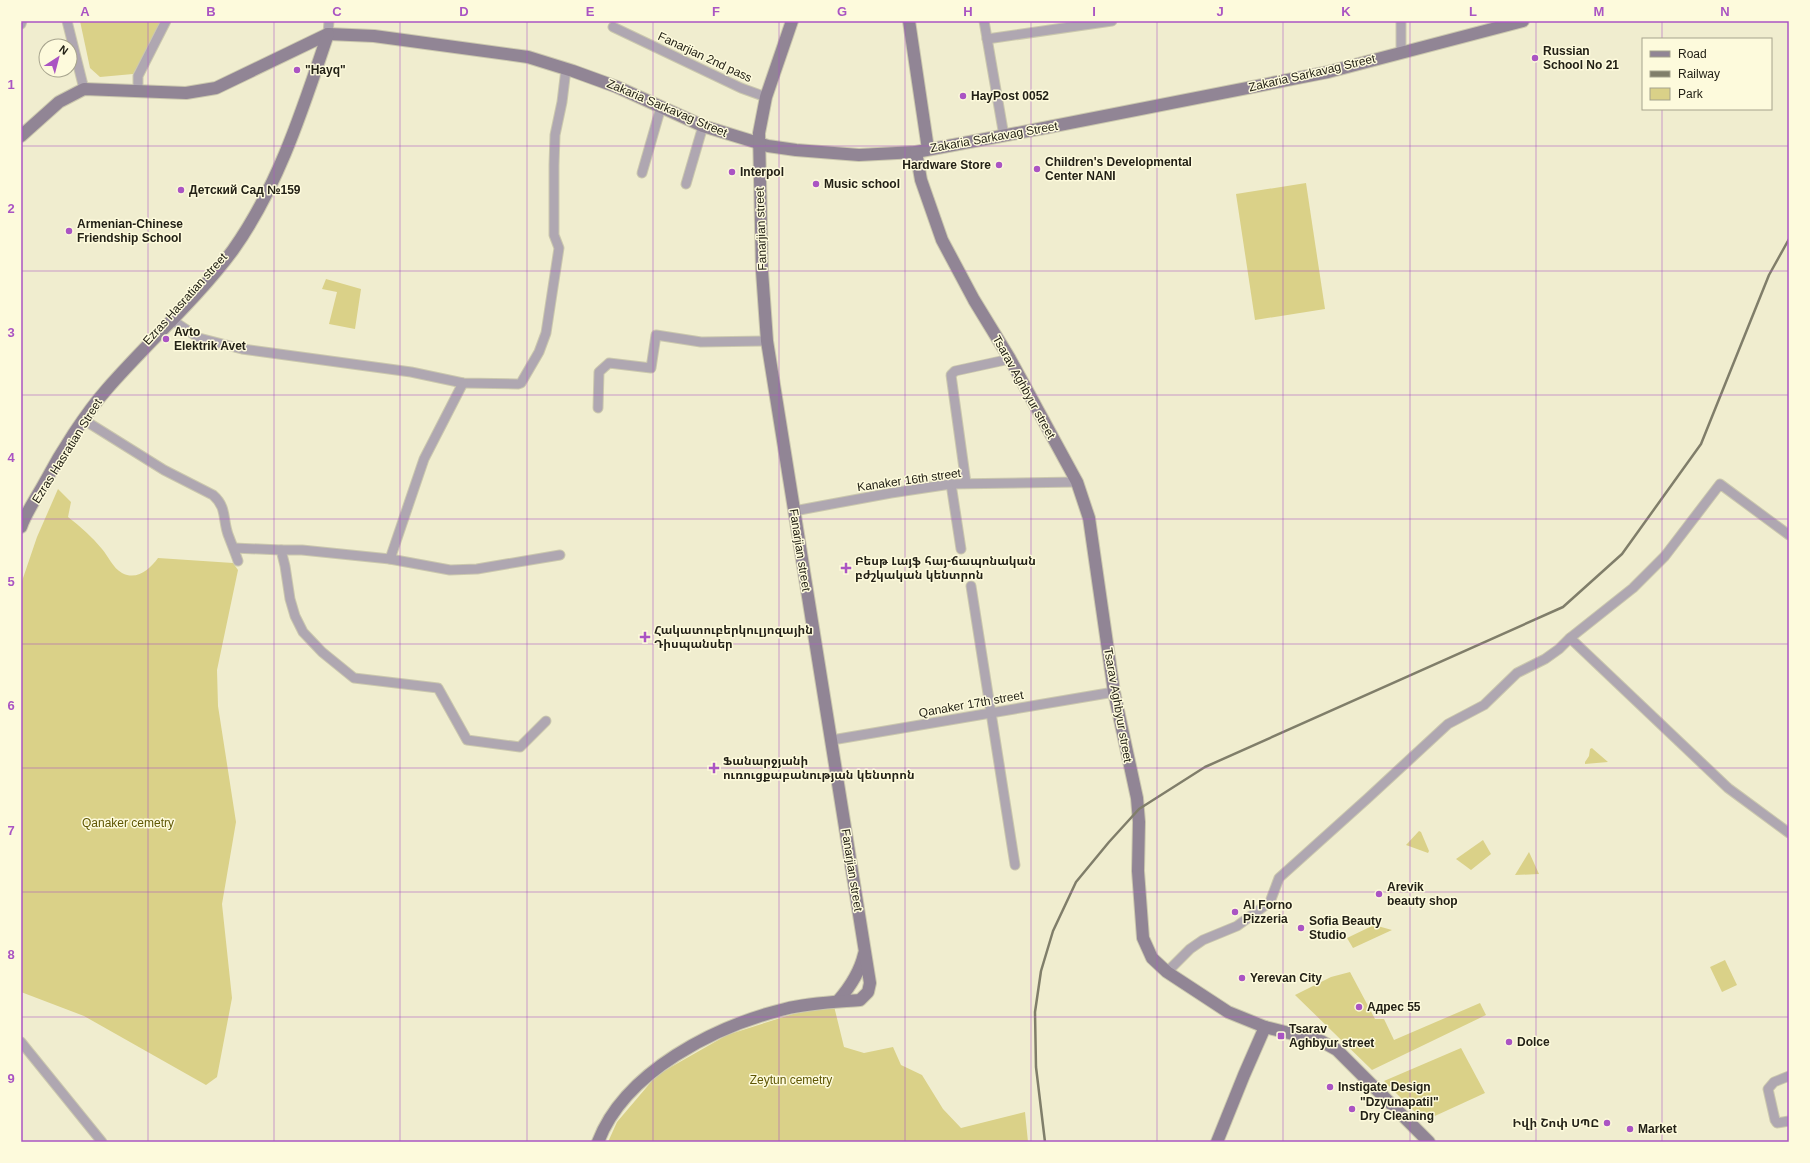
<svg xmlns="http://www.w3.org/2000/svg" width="1810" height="1163" viewBox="0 0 1810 1163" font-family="Arial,'Noto Sans Armenian',sans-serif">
<rect width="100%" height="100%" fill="#f0edcf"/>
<g fill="#dad188">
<polygon points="80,21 163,21 133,74 100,77 90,68"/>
<polygon points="1306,183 1325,309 1255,320 1236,194"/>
<polygon points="326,279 361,289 355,329 329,324 337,292 322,289"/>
<path d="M 58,489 L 71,502 L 68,517 C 81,527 92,537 102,549 C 108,556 113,568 122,573 C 137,581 150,569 158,558 L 233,563 L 238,570 L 217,670 L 218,706 L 236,822 L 222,904 L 232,998 L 217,1077 L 206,1085 L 84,1016 L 21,992 L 21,584 L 37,537 Z"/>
<polygon points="1592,748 1593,749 1608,762 1585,764 1585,762 1589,756 1590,749"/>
<polygon points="1419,831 1421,832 1429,851 1428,853 1406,845"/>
<polygon points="1483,840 1491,854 1471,870 1456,859"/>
<polygon points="1529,852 1539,874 1515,875"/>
<polygon points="1374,925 1392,930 1353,948 1347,938"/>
<polygon points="1725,960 1737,985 1722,992 1710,967"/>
<polygon points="1350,972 1375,1019 1384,1019 1394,1040 1480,1003 1486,1015 1372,1070 1295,995 1331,977"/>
<polygon points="834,1006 844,1047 864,1053 893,1047 901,1065 922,1075 943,1109 961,1128 1025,1112 1028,1142 608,1142 617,1122 657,1075 727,1035 793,1014"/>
<polygon points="1461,1048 1485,1093 1424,1121 1384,1081"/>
</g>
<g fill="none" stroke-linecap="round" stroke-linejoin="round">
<g stroke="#cbc8ae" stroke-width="11">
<g id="street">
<polyline points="67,21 84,89"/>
<polyline points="984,21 1004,136"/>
<polyline points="1401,21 1401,52"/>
<polyline points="21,24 22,21"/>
<polyline points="613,27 741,88 766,97"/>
<polyline points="328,34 329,21"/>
<polyline points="987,39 1112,21"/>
<polyline points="138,91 138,76 166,21"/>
<polyline points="642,173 661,107"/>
<polyline points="686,184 703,126"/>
<polyline points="172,320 199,338 242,349 411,372 463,383 518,384 521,383 539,352 546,333 559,248 554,235 554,165 555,135 562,102 566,69"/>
<polyline points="598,408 599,372 609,363 651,368 656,335 701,342 767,341"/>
<path d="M 84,420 L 164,470 L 213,495 C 228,508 222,521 229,537 C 232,545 235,552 238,561"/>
<polyline points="966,483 951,375 955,371 1010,359"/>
<polyline points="951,484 961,549"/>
<polyline points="794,511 891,493 951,484 1077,482"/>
<polyline points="234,548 281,550 285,566 290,599 295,616 303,632 322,652 354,678 438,688 467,740 520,747 546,721"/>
<polyline points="281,550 302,550 390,559 450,570 477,569 560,555"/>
<polyline points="390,559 424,459 463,383"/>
<polyline points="971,586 1015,865"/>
<polyline points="1570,638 1728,788 1789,833"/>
<polyline points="832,740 1114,692"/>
<polyline points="1167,972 1190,949 1203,940 1237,926 1270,902 1279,878 1368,798 1448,724 1484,705 1517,673 1545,659 1559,649 1570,638 1633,588 1665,556 1720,484 1789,535"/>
<polyline points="21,1042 102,1142"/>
<polyline points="1789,1076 1774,1082 1768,1089 1775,1120 1777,1123 1789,1121"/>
</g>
</g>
<g stroke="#cbc8ae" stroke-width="14">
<g id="secondary">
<polyline points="909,21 928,149"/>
<polyline points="21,136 59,102 84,89 186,93 216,88 328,34 374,36 528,57 573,71 617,87 703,126 768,146 796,150 859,155 916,152 1044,128 1328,72 1523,21"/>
<polyline points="916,152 921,180 942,240 974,300 1010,359 1077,482 1089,518 1114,692 1137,798 1139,822 1138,871 1143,938 1152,958 1167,972 1228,1012 1265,1027 1321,1041 1337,1050 1429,1142"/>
<path d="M 21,527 C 26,512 37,497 45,482 C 61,452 85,414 107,389 C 148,342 196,300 233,250 C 279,185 303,108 328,34"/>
<path d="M 838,1001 C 850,987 860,972 864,954"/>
<path d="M 598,1142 C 625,1071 716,1026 785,1009 C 809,1003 836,1002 860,1000 L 868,992 L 870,983 L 767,341 L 762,271 L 759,133 L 766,97 L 792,21"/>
<polyline points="1217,1142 1244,1075 1265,1027"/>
</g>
</g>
<use href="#street" stroke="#afa7b1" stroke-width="9"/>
<use href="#secondary" stroke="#918595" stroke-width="12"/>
<polyline stroke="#807e6a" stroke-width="2.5" points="1045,1142 1036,1067 1035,1012 1041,971 1053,931 1076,882 1109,842 1139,809 1205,767 1563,607 1622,554 1701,444 1769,275 1789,239"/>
</g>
<path fill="none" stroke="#aa54c3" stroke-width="1" stroke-opacity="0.55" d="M 148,21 L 148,1142M 274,21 L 274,1142M 400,21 L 400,1142M 527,21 L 527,1142M 653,21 L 653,1142M 779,21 L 779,1142M 905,21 L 905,1142M 1031,21 L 1031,1142M 1157,21 L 1157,1142M 1283,21 L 1283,1142M 1410,21 L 1410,1142M 1536,21 L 1536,1142M 1662,21 L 1662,39M 1662,109 L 1662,1142M 21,146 L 1789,146M 21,271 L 1789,271M 21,395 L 1789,395M 21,519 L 1789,519M 21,644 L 1789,644M 21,768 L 1789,768M 21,892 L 1789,892M 21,1017 L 1789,1017"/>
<g fill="#aa54c3" stroke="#fdfadc" stroke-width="1.5">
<circle cx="1535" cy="58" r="4"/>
<circle cx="297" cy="70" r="4"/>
<circle cx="963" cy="96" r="4"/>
<circle cx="999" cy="165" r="4"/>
<circle cx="1037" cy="169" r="4"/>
<circle cx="732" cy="172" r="4"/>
<circle cx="816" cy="184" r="4"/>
<circle cx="181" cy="190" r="4"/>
<circle cx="69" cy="231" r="4"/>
<circle cx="166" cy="339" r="4"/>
<path d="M844 562h4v4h4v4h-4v4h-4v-4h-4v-4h4z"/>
<path d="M643 631h4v4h4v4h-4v4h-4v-4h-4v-4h4z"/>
<path d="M712 762h4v4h4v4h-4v4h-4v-4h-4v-4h4z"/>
<circle cx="1379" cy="894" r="4"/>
<circle cx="1235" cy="912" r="4"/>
<circle cx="1301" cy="928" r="4"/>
<circle cx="1242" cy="978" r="4"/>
<circle cx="1359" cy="1007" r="4"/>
<rect x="1277" y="1032" width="8" height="8" rx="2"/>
<circle cx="1509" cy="1042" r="4"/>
<circle cx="1330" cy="1087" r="4"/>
<circle cx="1352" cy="1109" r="4"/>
<circle cx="1607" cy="1123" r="4"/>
<circle cx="1630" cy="1129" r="4"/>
</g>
<g text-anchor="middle" stroke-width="3" stroke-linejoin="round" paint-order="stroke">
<g font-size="12" font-weight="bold" fill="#232116" stroke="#fdfadc" text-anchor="start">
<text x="1543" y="55">Russian<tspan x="1543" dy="14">School No 21</tspan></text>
<text x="305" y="74">"Hayq"</text>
<text x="971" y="100">HayPost 0052</text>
<text x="1045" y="166">Children's Developmental<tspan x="1045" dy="14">Center NANI</tspan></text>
<text x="991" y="169" text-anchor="end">Hardware Store</text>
<text x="740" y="176">Interpol</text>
<text x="824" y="188">Music school</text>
<text x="189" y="194">Детский Сад №159</text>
<text x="77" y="228">Armenian-Chinese<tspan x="77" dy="14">Friendship School</tspan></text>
<text x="174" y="336">Avto<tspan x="174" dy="14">Elektrik Avet</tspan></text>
<text x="855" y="565">Բեսթ Լայֆ հայ-ճապոնական<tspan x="855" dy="14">բժշկական կենտրոն</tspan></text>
<text x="654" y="634">Հակատուբերկուլյոզային<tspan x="654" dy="14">Դիսպանսեր</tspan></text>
<text x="723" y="765">Ֆանարջյանի<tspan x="723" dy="14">ուռուցքաբանության կենտրոն</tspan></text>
<text x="1387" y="891">Arevik<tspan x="1387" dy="14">beauty shop</tspan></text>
<text x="1243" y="909">Al Forno<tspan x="1243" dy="14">Pizzeria</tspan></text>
<text x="1309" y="925">Sofia Beauty<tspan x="1309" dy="14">Studio</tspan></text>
<text x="1250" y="982">Yerevan City</text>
<text x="1367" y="1011">Адрес 55</text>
<text x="1289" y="1033">Tsarav<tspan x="1289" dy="14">Aghbyur street</tspan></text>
<text x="1517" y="1046">Dolce</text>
<text x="1338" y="1091">Instigate Design</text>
<text x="1360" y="1106">"Dzyunapatil"<tspan x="1360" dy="14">Dry Cleaning</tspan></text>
<text x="1599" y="1127" text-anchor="end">Իվի Շոփ ՍՊԸ</text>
<text x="1638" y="1133">Market</text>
</g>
<g font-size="12" fill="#232116" stroke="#fdfadc">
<text transform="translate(705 57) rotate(25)" y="4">Fanarjian 2nd pass</text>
<text transform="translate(1312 73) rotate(-13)" y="4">Zakaria Sarkavag Street</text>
<text transform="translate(667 108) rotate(23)" y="4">Zakaria Sarkavag Street</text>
<text transform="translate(994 137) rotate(-10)" y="4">Zakaria Sarkavag Street</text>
<text transform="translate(761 229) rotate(-92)" y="4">Fanarjian street</text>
<text transform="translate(185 299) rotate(-48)" y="4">Ezras Hasratian street</text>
<text transform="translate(1024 387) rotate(61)" y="4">Tsarav Aghbyur street</text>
<text transform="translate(67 451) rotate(-58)" y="4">Ezras Hasratian Street</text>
<text transform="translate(909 480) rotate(-8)" y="4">Kanaker 16th street</text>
<text transform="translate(800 550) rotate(81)" y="4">Fanarjian street</text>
<text transform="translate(971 704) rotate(-10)" y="4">Qanaker 17th street</text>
<text transform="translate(1118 705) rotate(80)" y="4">Tsarav Aghbyur street</text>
<text transform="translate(852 870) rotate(81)" y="4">Fanarjian street</text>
</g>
<g font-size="12" fill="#5f5704" stroke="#fdfadc">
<text x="128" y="827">Qanaker cemetry</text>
<text x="791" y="1084">Zeytun cemetry</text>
</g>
</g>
<rect width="1810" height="1163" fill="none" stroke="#fdfadc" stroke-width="44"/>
<rect x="1642" y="38" width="130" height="72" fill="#fdfadc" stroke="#a6a38d"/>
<rect x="1650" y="51" width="20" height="6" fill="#918595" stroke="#a6a38d"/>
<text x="1678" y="58" font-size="12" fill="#232116">Road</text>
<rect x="1650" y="71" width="20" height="6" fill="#807e6a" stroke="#a6a38d"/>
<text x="1678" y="78" font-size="12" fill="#232116">Railway</text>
<rect x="1650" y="88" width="20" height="12" fill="#dad188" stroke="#a6a38d"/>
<text x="1678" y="98" font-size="12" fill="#232116">Park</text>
<g transform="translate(58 58) rotate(36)"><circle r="19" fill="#fdfadc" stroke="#a6a38d"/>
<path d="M0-3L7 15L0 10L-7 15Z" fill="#aa54c3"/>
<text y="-6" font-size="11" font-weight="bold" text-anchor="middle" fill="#232116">N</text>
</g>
<rect x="22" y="22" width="1766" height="1119" fill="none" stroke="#aa54c3" stroke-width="1.5"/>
<g font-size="13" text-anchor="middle" font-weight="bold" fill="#aa54c3">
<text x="85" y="16">A</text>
<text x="211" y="16">B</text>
<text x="337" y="16">C</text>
<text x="464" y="16">D</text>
<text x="590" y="16">E</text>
<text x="716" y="16">F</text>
<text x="842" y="16">G</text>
<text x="968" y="16">H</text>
<text x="1094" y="16">I</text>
<text x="1220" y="16">J</text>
<text x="1346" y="16">K</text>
<text x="1473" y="16">L</text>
<text x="1599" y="16">M</text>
<text x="1725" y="16">N</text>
<text x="11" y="89">1</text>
<text x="11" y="213">2</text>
<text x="11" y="337">3</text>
<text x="11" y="462">4</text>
<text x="11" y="586">5</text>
<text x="11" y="710">6</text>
<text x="11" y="835">7</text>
<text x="11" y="959">8</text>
<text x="11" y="1083">9</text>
</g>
</svg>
